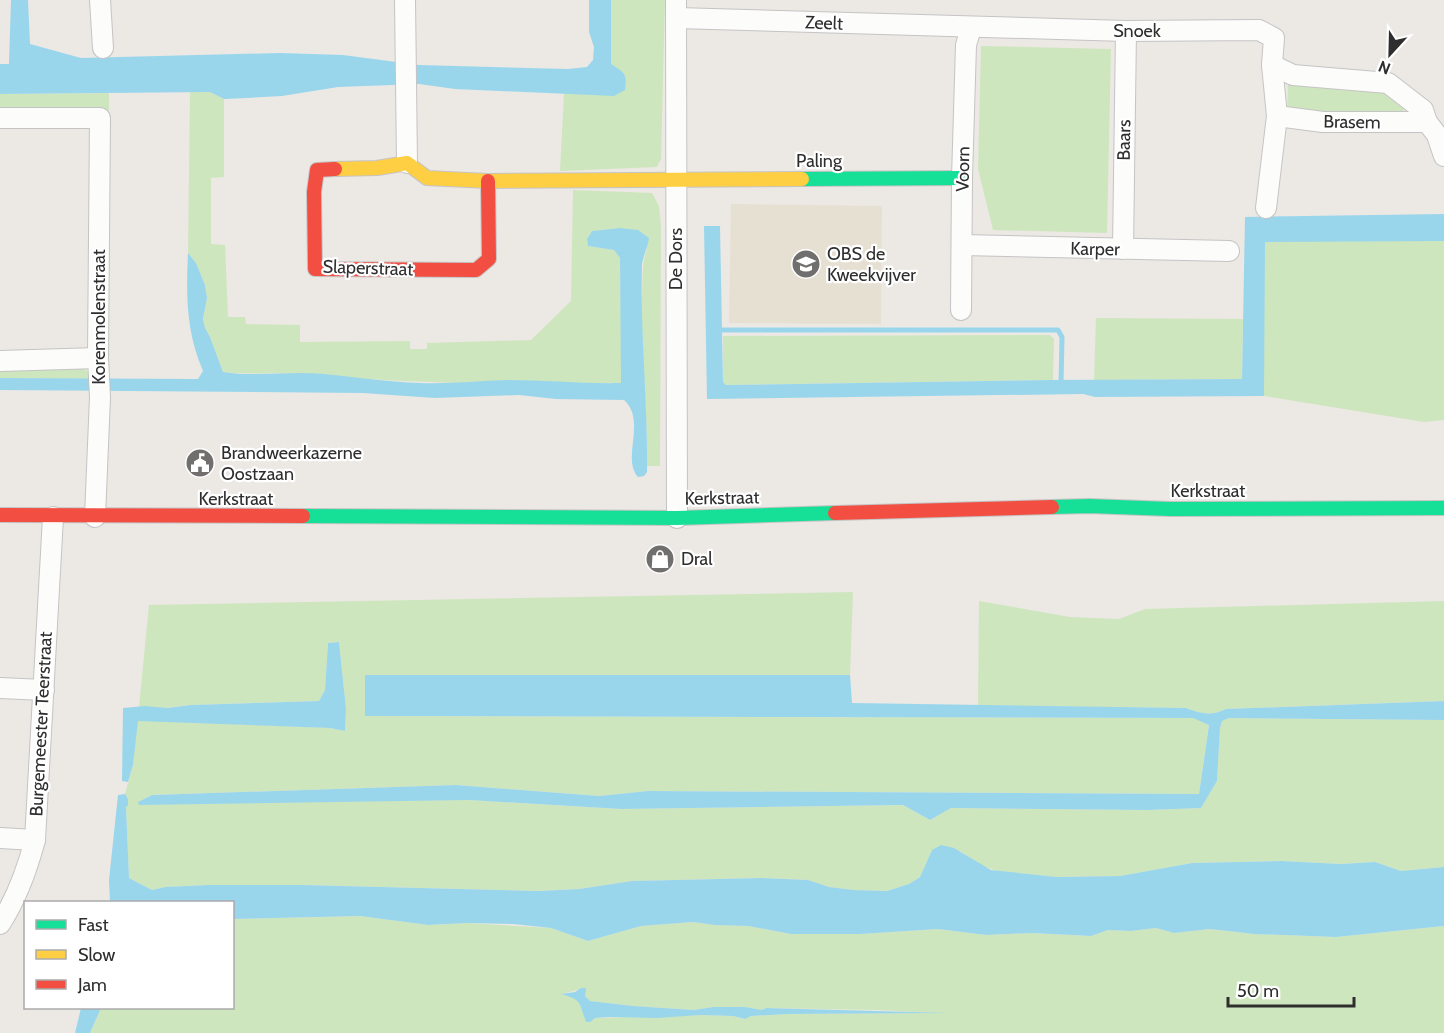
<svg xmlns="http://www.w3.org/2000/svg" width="1444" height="1033" viewBox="0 0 1444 1033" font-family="Cabin,sans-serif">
<rect width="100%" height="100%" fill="#ece8e4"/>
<polygon fill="#e6e0d3" points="731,204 882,206 881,324 729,323"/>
<g fill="#cee6be" fill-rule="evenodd">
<polygon points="611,0 665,0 661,159 657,167 560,171 564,93 586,94 611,64"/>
<polygon points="981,46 1111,49 1107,233 993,230 978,169"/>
<path d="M 1288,84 C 1317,84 1366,83 1393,95 C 1398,98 1403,103 1408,107 L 1400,113 L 1287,112 Z"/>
<path d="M 190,92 L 210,92 L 224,99 L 224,177 L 211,178 L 211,244 L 225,245 L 228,317 L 245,317 L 246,324 L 300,325 L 300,342 L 410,341 L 410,349 L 427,349 L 427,343 L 531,340 L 571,301 L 573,190 L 652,193 L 659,206 L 661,227 L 660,466 L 647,466 C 648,410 640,355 642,299 C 643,281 641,265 647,249 L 620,228 L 592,231 L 587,239 L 588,246 L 614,250 L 620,258 L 622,383 C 513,386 405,383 296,374 C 272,372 247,375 223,372 L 210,337 L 205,329 L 203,319 L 207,298 L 205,285 L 196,263 L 188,253 Z"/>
<polygon points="109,93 109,111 0,111 0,94"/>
<polygon points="1264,241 1444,241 1444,420 1424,422 1264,396"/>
<polygon points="1096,318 1243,319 1242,379 1094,380"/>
<polygon points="1050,335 1054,339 1053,380 726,385 723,382 723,336"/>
<polygon points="83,369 86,370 92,379 0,378 0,370"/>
<polygon points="853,592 850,675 366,675 365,716 1193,718 1209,724 1199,794 648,791 599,796 456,785 152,795 138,802 470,800 621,809 903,805 930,820 951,808 1148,810 1201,808 1217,781 1220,728 1222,721 1229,718 1444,720 1444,867 1401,871 1375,862 1341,864 1281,861 1192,863 1120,876 1056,877 997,871 983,866 960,851 932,850 920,877 909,884 887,891 854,890 829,887 807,880 761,878 632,881 579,889 539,891 302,885 208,885 165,887 152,890 129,878 126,807 128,799 125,794 133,765 137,720 330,728 345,731 346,709 339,642 328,643 325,690 319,701 191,705 165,708 139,707 149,605"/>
<path d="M 979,601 L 1070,617 L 1119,619 L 1145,609 L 1444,601 L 1444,701 L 1226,709 C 1211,716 1202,714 1186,708 L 978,706 Z"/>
<path d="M 360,916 L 428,925 L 468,923 L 551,928 L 588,941 L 641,926 L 693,922 L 715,925 L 748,926 L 791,934 L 860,934 L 938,929 L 986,935 L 1032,933 L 1091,936 L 1108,930 L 1131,931 L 1156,928 L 1174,933 L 1210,929 L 1254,934 L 1336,937 L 1444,926 L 1444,1033 L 90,1033 L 101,1008 L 232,1008 L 233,919 ZM 585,988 L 585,996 L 590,1001 L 633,1006 L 694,1010 L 713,1007 L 744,1007 L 762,1010 L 766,1008 L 877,1010 L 933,1013 L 787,1014 L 751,1016 L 744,1019 L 733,1016 L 700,1015 L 595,1018 L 581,1008 C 581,997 571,997 562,994 Z"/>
</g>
<g fill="#99d6ec">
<path d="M 11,0 L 28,0 L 30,44 L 81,58 L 280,53 L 343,55 L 419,65 L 568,69 L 587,67 L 593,60 L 594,47 L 589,32 L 589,0 L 611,0 L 611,64 C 625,73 627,73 625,90 L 614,96 L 455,89 L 419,84 L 338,87 L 282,96 L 247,98 L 224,99 L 210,92 L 0,94 L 0,64 L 9,64 Z"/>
<polygon points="1444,214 1444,241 1265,242 1264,396 1095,397 1083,394 707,399 704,226 720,226 723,382 726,385 1053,380 1242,379 1245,217"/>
<path d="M 620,228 L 638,230 L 649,238 C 648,247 643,256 642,265 C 640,334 648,403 647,472 L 644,476 L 638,477 C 621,458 647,421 624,400 L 556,399 L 519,395 L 435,398 L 363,393 L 0,390 L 0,378 L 198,379 L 203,371 C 186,332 186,295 188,253 L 196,263 L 205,285 L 207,298 L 203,319 L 205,328 L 210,337 L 223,372 C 256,377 291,371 324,374 C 356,377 388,382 420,383 C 449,384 478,381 507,380 C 545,380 583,384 621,383 L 620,258 L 614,250 L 588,246 L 587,239 L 592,231 Z"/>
<polygon points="339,642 346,709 345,731 330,728 138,721 133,765 128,782 122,781 123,708 145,706 167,708 191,705 319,701 325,690 328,643"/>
<path d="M 365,675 L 850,675 L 852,703 L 1186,708 C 1202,714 1211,716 1226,709 L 1444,701 L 1444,720 L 1229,718 L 1222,721 L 1220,728 L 1217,781 L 1201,808 L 1148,810 L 951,808 L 930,820 L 903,805 L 621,809 L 469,800 L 139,805 L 138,802 L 152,795 L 456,785 L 599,796 L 648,791 L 1199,794 L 1209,725 L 1193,718 L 365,716 Z"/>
<polygon points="125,794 128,799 128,805 126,807 129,878 152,890 165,887 208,885 302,885 539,891 579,889 632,881 761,878 808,880 829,887 854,890 887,891 909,884 920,877 932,850 941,845 954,848 991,870 1057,877 1120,876 1192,863 1281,861 1341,864 1375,862 1401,871 1444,867 1444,926 1336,937 1254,934 1210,929 1174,933 1156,928 1131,931 1108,930 1091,936 1032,933 986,935 938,929 860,934 791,934 748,926 715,925 693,922 641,926 588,941 551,928 513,924 468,923 428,925 360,916 233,919 232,902 110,902 109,880 118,795"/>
<path d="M 581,988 L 586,988 L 585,996 L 590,1001 L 633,1006 L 694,1010 L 713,1007 L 745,1007 L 762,1010 L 766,1008 L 949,1013 L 787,1014 L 751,1016 L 745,1019 L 733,1016 L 700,1015 L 657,1018 L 610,1017 L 595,1018 L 590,1022 L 586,1022 C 579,1002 582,1000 561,994 L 575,992 Z"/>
<polygon points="81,1008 101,1008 90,1033 75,1033"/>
</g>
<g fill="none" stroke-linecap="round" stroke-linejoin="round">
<polyline stroke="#99d6ec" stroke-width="5" points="717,330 1058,330 1062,337 1061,384"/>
<g stroke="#c5c4c5" stroke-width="22">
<g id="street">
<polyline points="100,0 103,48"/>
<polyline points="405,0 407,163"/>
<polyline points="676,0 677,518"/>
<polyline points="677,18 1126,31 1259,30 1274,38 1272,65 1277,116 1266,208"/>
<polyline points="1272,65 1293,75 1388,83 1423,110 1427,122 1437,135 1444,156"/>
<polyline points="1277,116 1323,122 1427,122"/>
<polyline points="0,118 100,118 98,358 100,397 95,517"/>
<polyline points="962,245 1229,251"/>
<polyline points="1123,249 1126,31"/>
<polyline points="961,310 962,178 966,45 971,28"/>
<polyline points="0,361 98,358"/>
<polyline points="0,688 44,690"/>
<polyline points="0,838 35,840"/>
<path d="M 0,924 C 17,898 27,870 35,840 L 53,517"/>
</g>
</g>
<g stroke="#c5c4c5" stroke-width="16">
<g id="fast">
<polyline points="802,179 962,178"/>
<polyline points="1052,507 1089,506 1170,509 1444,508"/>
<polyline points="303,516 677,518 835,513"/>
</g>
</g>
<g stroke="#c5c4c5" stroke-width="16">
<polyline id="slow" points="335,169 377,168 407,163 427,178 488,181 802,179"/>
</g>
<g stroke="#c5c4c5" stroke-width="16">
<g id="jam">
<polyline points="335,169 317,170 314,192 315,269 476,270 489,259 488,181"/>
<polyline points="835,513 1052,507"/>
<polyline points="0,515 303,516"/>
</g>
</g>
<use href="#street" stroke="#fcfcfb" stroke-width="20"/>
<use href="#fast" stroke="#16e098" stroke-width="14"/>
<use href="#slow" stroke="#ffcf43" stroke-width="14"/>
<use href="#jam" stroke="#f24e42" stroke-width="14"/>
</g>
<defs>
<g id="school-disc" transform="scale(1.5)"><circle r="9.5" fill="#706f6e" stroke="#fff"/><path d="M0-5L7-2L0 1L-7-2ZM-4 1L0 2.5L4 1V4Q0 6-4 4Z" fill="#fff"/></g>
<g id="civic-disc" transform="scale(1.5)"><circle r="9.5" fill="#706f6e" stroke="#fff"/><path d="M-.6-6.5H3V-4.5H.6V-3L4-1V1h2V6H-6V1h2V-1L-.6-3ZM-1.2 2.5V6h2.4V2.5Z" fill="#fff"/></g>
<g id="shop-disc" transform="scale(1.5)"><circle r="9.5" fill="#706f6e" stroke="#fff"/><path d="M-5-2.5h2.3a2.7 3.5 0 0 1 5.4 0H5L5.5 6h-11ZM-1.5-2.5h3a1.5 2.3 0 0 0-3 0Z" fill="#fff"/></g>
</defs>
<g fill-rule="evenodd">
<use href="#school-disc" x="806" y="264"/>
<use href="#civic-disc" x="200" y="463"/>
<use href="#shop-disc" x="660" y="559"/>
</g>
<g text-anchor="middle" stroke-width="4.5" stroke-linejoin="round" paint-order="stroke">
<g font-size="18" fill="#2e2e2e" stroke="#fff">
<text transform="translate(824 23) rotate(2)" y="6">Zeelt</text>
<text x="1137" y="37">Snoek</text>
<text transform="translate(1352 122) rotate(1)" y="6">Brasem</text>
<text transform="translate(1124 140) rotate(-89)" y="6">Baars</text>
<text x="819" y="167">Paling</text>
<text transform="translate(963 169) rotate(-89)" y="6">Voorn</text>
<text transform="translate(1095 249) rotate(1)" y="6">Karper</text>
<text transform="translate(676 259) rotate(-90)" y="6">De Dors</text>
<text transform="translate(368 268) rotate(2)" y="6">Slaperstraat</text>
<text transform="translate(99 317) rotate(-90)" y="6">Korenmolenstraat</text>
<text x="1208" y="497">Kerkstraat</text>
<text transform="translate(722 498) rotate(-1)" y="6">Kerkstraat</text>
<text x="236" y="505">Kerkstraat</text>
<text transform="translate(41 724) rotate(-87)" y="6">Burgemeester Teerstraat</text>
</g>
<g font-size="18" fill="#2e2e2e" stroke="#fff" text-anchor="start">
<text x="827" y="260">OBS de<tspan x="827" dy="21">Kweekvijver</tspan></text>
<text x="221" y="459">Brandweerkazerne<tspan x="221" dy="21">Oostzaan</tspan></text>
<text x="681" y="565">Dral</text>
</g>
</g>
<rect x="24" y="901" width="210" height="108" fill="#ffffff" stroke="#ababab" stroke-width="1.5"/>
<rect x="36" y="920" width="30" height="9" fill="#16e098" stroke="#ababab" stroke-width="1.5"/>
<text x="78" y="931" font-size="18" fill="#2e2e2e">Fast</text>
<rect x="36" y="950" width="30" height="9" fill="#ffcf43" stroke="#ababab" stroke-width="1.5"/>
<text x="78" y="961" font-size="18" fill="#2e2e2e">Slow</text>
<rect x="36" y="980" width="30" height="9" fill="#f24e42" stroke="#ababab" stroke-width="1.5"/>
<text x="78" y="991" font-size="18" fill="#2e2e2e">Jam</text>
<g transform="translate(1390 54) rotate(202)" stroke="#ffffff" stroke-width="4.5" paint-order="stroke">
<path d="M0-4.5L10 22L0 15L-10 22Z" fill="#2e2e2e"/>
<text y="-9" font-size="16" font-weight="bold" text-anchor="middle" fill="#2e2e2e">N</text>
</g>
<path d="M1228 997v9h126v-9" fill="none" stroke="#2e2e2e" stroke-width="3"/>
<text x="1237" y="997" font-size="18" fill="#2e2e2e" stroke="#ffffff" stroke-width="4.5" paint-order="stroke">50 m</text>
</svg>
